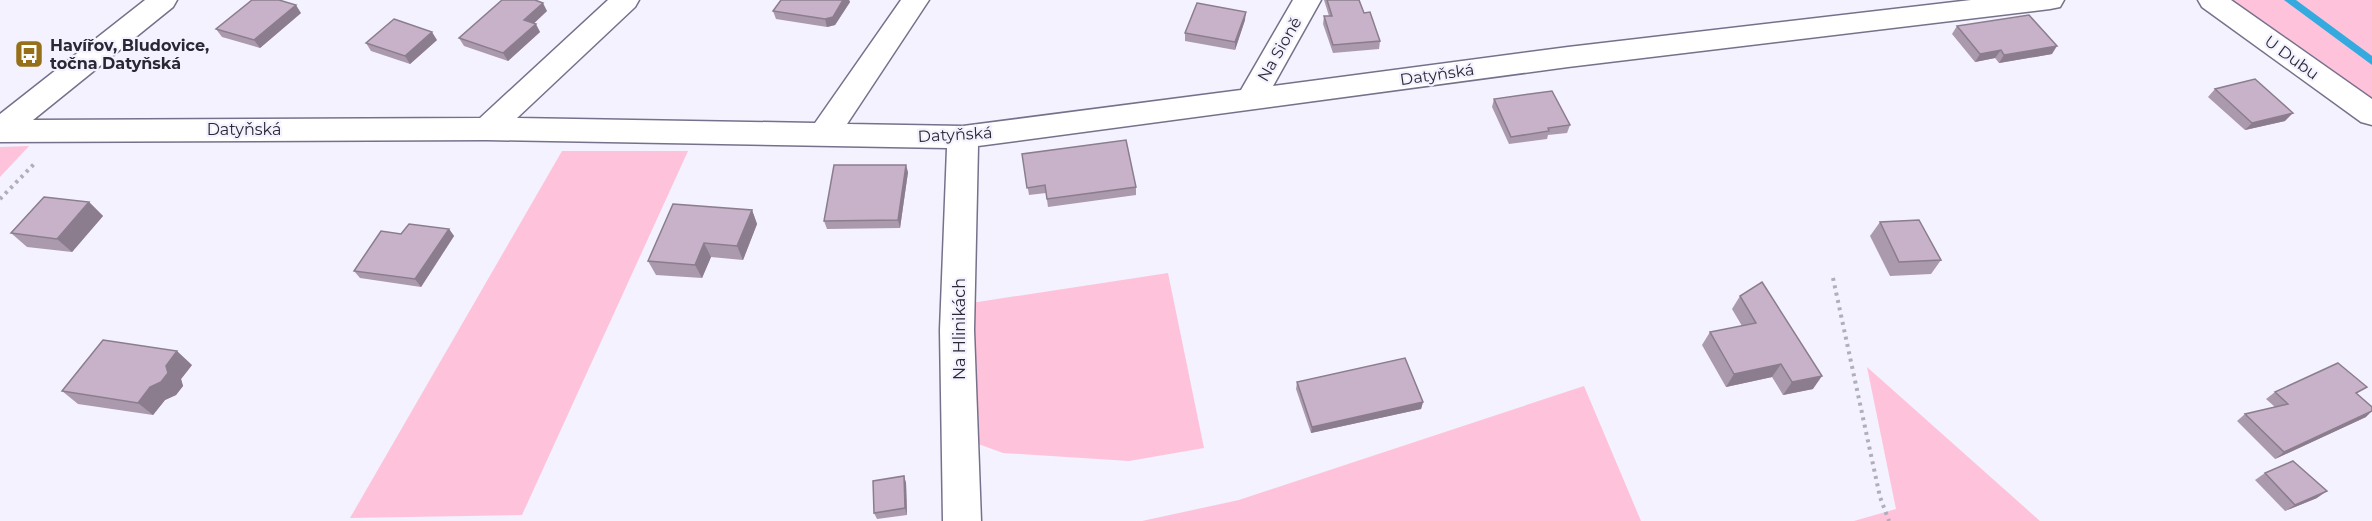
<svg xmlns="http://www.w3.org/2000/svg" width="2372" height="521" viewBox="0 0 2372 521" font-family="Montserrat,sans-serif">
<rect width="100%" height="100%" fill="#f3f2fe"/>
<g fill="#fec3db">
<polygon points="2213,0 2372,0 2372,112"/>
<polygon points="29,146 0,177 0,147"/>
<polygon points="562,151 688,151 522,515 350,518"/>
<polygon points="1168,273 1204,448 1129,461 1003,453 970,441 971,303"/>
<polygon points="1867,367 2040,521 1854,521 1896,509"/>
<polygon points="1584,386 1641,521 1142,521 1239,500"/>
</g>
<g fill="none" stroke-linecap="round" stroke-linejoin="round">
<polygon fill="#34aade" fill-rule="evenodd" points="2284,0 2296,0 2372,56 2372,65"/>
<g stroke="#75718b" stroke-width="3">
<g id="minor">
<polygon points="145,0 177,0 173,7 33,120 480,118 608,0 639,0 635,7 517,118 815,123 901,0 929,0 847,124 963,126 1241,90 1293,0 1321,0 1273,86 1568,47 1971,0 2064,0 2060,7 2050,9 1568,67 978,146 974,330 981,521 943,521 940,330 947,148 487,140 0,142 0,114"/>
<polygon points="2198,0 2231,0 2372,99 2372,125 2361,122 2202,7"/>
</g>
</g>
<g stroke="#afaeba" stroke-width="4" stroke-dasharray="3 4.5" stroke-linecap="butt">
<polyline points="0,199 36,162"/>
<polyline points="1833,278 1880,497 1889,521"/>
</g>
<use href="#minor" fill="#fff" fill-rule="evenodd"/>
</g>
<g fill="#ab99ae">
<polygon points="781,0 849,0 850,2 835,25 827,27 776,19 773,11"/>
<polygon points="1324,0 1359,0 1364,13 1380,41 1379,49 1333,53 1323,24 1324,16 1329,16"/>
<polygon points="547,11 534,23 540,32 508,61 464,46 459,38"/>
<polygon points="301,13 260,48 222,37 216,29"/>
<polygon points="1245,20 1235,50 1185,41 1185,33"/>
<polygon points="1957,26 2052,54 1999,63 1995,58 1975,62 1952,34"/>
<polygon points="437,40 410,64 371,51 366,43"/>
<polygon points="2215,89 2285,121 2245,130 2208,97"/>
<polygon points="1494,99 1570,125 1567,133 1548,135 1547,139 1509,144 1492,107"/>
<polygon points="1022,154 1136,187 1136,195 1048,207 1046,193 1029,195"/>
<polygon points="908,172 900,228 827,229 824,221"/>
<polygon points="89,202 103,216 72,252 27,247 11,233"/>
<polygon points="752,210 757,224 743,260 711,257 702,278 656,275 648,261"/>
<polygon points="1880,222 1941,260 1931,274 1890,276 1870,236"/>
<polygon points="449,229 454,236 421,287 360,278 354,271 401,234"/>
<polygon points="1740,296 1813,389 1783,395 1772,377 1726,387 1702,345 1710,332 1742,326 1732,309"/>
<polygon points="192,365 181,379 183,386 176,395 165,400 153,415 78,404 62,391"/>
<polygon points="1297,382 1423,402 1421,409 1311,433 1296,389"/>
<polygon points="2275,392 2358,394 2366,417 2275,459 2237,421 2245,414 2275,407 2266,399"/>
<polygon points="2265,473 2317,498 2285,511 2255,480"/>
<polygon points="904,476 906,483 907,515 877,519 874,513"/>
</g>
<g fill="#8b7d8d">
<polygon points="843,0 849,0 850,2 835,25 827,27 825,19"/>
<polygon points="543,3 547,11 529,28 524,20"/>
<polygon points="296,5 301,13 260,48 254,40"/>
<polygon points="1246,12 1245,20 1235,50 1235,42"/>
<polygon points="536,24 540,32 508,61 503,53"/>
<polygon points="432,32 437,40 410,64 405,56"/>
<polygon points="2057,46 2052,54 1999,63 2004,55"/>
<polygon points="2001,50 1995,58 1975,62 1980,54"/>
<polygon points="2293,113 2285,121 2245,130 2252,123"/>
<polygon points="906,165 908,172 900,228 898,220"/>
<polygon points="89,202 103,216 72,252 57,239"/>
<polygon points="752,210 757,224 743,260 737,246"/>
<polygon points="449,229 454,236 421,287 415,279"/>
<polygon points="704,243 711,257 702,278 695,265"/>
<polygon points="177,351 192,365 181,379 183,386 176,395 165,400 153,415 138,403"/>
<polygon points="1781,364 1772,377 1726,387 1734,374"/>
<polygon points="1822,376 1813,389 1783,395 1792,382"/>
<polygon points="1423,402 1421,409 1311,433 1312,427"/>
<polygon points="2372,411 2366,417 2275,459 2284,452"/>
<polygon points="904,476 906,483 907,515 905,508"/>
<polygon points="2327,491 2317,498 2285,511 2295,505"/>
</g>
<g fill="#c7b2ca" stroke="#8b7d8d" stroke-width="1.5">
<polygon points="252,0 279,0 296,5 254,40 216,29"/>
<polygon points="502,0 535,0 543,3 524,20 536,24 503,53 459,38"/>
<polygon points="781,0 843,0 833,17 825,19 773,11"/>
<polygon points="1327,0 1359,0 1364,13 1370,12 1380,41 1333,45 1324,16 1332,16"/>
<polygon points="1197,3 1246,12 1235,42 1185,33"/>
<polygon points="2029,15 2057,46 2004,55 2001,50 1980,54 1957,26"/>
<polygon points="394,19 432,32 405,56 366,43"/>
<polygon points="2255,79 2293,113 2252,123 2215,89"/>
<polygon points="1552,91 1570,125 1548,128 1549,131 1511,137 1494,99"/>
<polygon points="1126,140 1136,187 1047,199 1045,185 1027,188 1022,154"/>
<polygon points="834,165 906,165 898,220 824,221"/>
<polygon points="44,197 89,202 57,239 11,233"/>
<polygon points="673,204 752,210 737,246 704,243 695,265 648,261"/>
<polygon points="1919,220 1941,260 1899,262 1880,222"/>
<polygon points="409,224 449,229 415,279 354,271 381,231 401,234"/>
<polygon points="1762,282 1822,376 1792,382 1781,364 1734,374 1710,332 1756,323 1740,296"/>
<polygon points="103,340 177,351 166,366 168,373 161,382 150,387 138,403 62,391"/>
<polygon points="1405,358 1423,402 1312,427 1297,382"/>
<polygon points="2338,363 2367,387 2356,393 2372,407 2372,411 2284,452 2245,414 2288,404 2275,392"/>
<polygon points="2293,461 2327,491 2295,505 2265,473"/>
<polygon points="904,476 905,508 874,513 873,481"/>
</g>
<defs>
<g id="bus-square" transform="scale(1.5)"><rect x="-9" y="-9" width="18" height="18" rx="4" fill="#966f19" stroke="#f3f2fe"/><path d="M-5-6H5V4H4V6H2V4H-2V6H-4V4H-5ZM-3.5-4V0h7V-4ZM-3.5 1.2v1.5H-2V1.2ZM2 1.2v1.5H3.5V1.2Z" fill="#fff"/></g>
</defs>
<g fill-rule="evenodd">
<use href="#bus-square" x="29" y="54"/>
</g>
<g text-anchor="middle" stroke-width="4.5" stroke-linejoin="round" paint-order="stroke">
<g font-size="16" font-weight="bold" fill="#2a2834" stroke="#f3f2fe" text-anchor="start">
<text x="50" y="51">Havířov, Bludovice,<tspan x="50" dy="18">točna Datyňská</tspan></text>
</g>
<g font-size="16" fill="#2a2834" stroke="#f3f2fe">
<text transform="translate(1279 49) rotate(-60)" y="6">Na Sioně</text>
<text transform="translate(2292 57) rotate(36)" y="6">U Dubu</text>
<text transform="translate(1437 74) rotate(-8)" y="6">Datyňská</text>
<text x="244" y="135">Datyňská</text>
<text transform="translate(955 134) rotate(-3)" y="6">Datyňská</text>
<text transform="translate(959 329) rotate(-90)" y="6">Na Hlinikách</text>
</g>
</g>
</svg>
